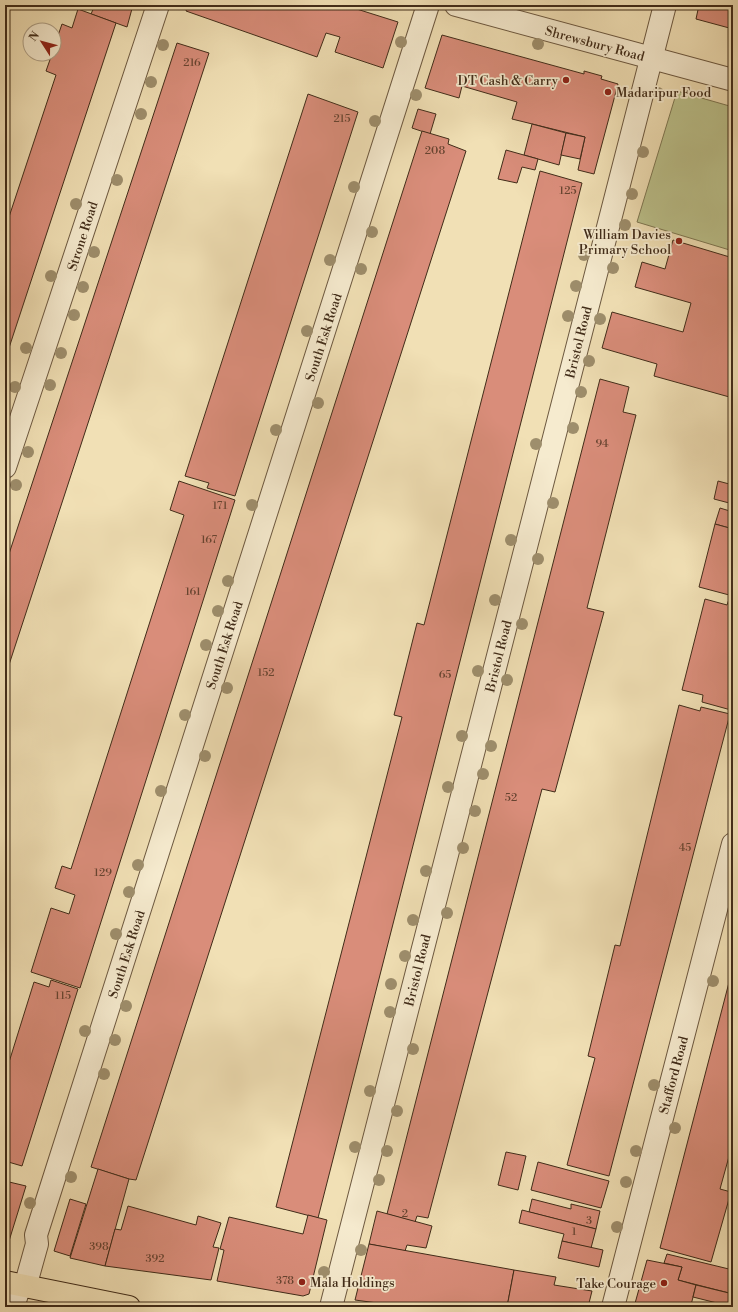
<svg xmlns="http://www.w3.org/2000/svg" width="738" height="1312" viewBox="0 0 738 1312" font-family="'Libre Bodoni',serif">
<rect width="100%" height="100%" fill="#f1e0b5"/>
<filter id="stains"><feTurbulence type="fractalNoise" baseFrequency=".005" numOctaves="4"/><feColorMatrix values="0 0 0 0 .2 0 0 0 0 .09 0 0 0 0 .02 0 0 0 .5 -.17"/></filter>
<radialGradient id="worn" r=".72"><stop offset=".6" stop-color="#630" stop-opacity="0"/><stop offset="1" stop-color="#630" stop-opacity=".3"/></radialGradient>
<polygon fill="#bcc28c" stroke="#7e7752" points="677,91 733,107 733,251 637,222"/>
<g fill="#d98d7a" stroke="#412c19">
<polygon points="95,5 105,5 112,7 113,5 133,5 127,27 91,14"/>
<polygon points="188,5 344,5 398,22 383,68 335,52 340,37 326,33 317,57 186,11"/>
<polygon points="699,5 733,5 733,29 696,19"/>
<polygon points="78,9 116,23 5,360 5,229 56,75 46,71 52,54 54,54 54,47 62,24 72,28"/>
<polygon points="442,35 584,74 584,71 602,76 601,79 618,84 594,174 578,170 585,137 512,119 517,102 462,86 459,98 425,88"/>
<polygon points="177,43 209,53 5,677 5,566"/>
<polygon points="308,94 358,112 235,496 207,488 209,483 185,476"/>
<polygon points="418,109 436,114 430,134 412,128"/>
<polygon points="532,124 566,133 559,165 524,155"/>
<polygon points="422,131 449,139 448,144 466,151 136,1180 129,1179 91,1167"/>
<polygon points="566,133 585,137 580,159 561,155"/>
<polygon points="506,150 538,159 535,170 522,167 517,183 498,179"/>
<polygon points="540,171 582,183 318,1218 276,1207 402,717 394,715 417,623 424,625"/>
<polygon points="673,240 733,258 733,398 654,376 657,364 602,348 612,312 683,332 691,303 635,287 642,262 665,269"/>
<polygon points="600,379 629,387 623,412 636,415 587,608 604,612 555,792 542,789 428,1218 417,1216 415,1222 387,1214"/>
<polygon points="179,481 235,500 80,988 31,972 51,908 69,914 75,895 55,888 62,866 71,869 184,515 170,510"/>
<polygon points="718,481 733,485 733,504 714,499"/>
<polygon points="720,508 733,512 733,529 715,524"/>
<polygon points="715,524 733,529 733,596 699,587"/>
<polygon points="705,599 727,605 729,599 733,600 733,701 731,710 702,702 703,695 682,690"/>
<polygon points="679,705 700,711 701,707 730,714 609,1176 567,1165 595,1058 588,1056 615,945 620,946"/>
<polygon points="733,967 733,1142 720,1189 731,1192 711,1262 660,1248"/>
<polygon points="51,980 78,989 22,1166 5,1161 5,1075 34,982 49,987"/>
<polygon points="506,1152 526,1156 518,1190 498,1185"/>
<polygon points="538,1162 609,1181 601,1208 531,1190"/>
<polygon points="98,1169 129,1179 105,1266 70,1258"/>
<polygon points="5,1181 26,1186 9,1241 5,1244"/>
<polygon points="70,1199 86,1204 70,1256 54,1251"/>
<polygon points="532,1199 571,1209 571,1204 600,1211 596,1229 529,1212"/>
<polygon points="128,1206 196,1225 198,1216 221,1223 213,1247 219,1248 211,1280 105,1266 115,1229 121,1230"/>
<polygon points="522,1210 596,1229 591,1248 562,1241 564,1234 519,1223"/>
<polygon points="377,1211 432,1226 426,1248 407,1245 405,1251 369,1244"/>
<polygon points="308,1215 327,1220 309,1294 303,1296 217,1281 224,1250 220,1249 229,1217 303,1234"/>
<polygon points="562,1241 603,1250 599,1267 558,1258"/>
<polygon points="369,1244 514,1270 507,1307 407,1307 355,1300"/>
<polygon points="667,1254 733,1270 733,1294 678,1280 682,1267 664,1263"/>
<polygon points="647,1260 682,1267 678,1280 696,1285 691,1305 684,1304 683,1307 634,1307"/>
<polygon points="514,1270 556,1277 554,1285 592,1291 588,1307 507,1307"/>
<polygon points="696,1285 733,1294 733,1307 693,1297"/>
</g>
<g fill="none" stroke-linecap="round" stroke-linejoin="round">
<g stroke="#6d5940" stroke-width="24">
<g id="minor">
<polyline points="456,5 733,80"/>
<polyline points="5,467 158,5"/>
<polyline points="25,1287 37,1244 36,1235 428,5"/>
<polyline points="13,1307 20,1285"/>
<polyline points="331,1307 665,5"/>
<polyline points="613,1307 733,844"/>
</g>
</g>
<g stroke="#412c19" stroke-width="24">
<polyline id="major" points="5,1282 129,1307"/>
</g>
<use href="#minor" stroke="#f6ebcf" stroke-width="22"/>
<use href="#major" stroke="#f1e0b5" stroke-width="22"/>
</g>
<g fill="#9e8e6c">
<circle cx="401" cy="42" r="6"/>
<circle cx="538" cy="44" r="6"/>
<circle cx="163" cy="45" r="6"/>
<circle cx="151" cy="82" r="6"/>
<circle cx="658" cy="93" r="6"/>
<circle cx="416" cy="95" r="6"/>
<circle cx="141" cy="114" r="6"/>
<circle cx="375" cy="121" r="6"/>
<circle cx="643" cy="152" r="6"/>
<circle cx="117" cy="180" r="6"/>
<circle cx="354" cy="187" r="6"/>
<circle cx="632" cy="194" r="6"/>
<circle cx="76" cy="204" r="6"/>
<circle cx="625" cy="225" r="6"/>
<circle cx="372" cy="232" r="6"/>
<circle cx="94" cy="252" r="6"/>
<circle cx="584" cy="255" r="6"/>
<circle cx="330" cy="260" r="6"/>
<circle cx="613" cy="268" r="6"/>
<circle cx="361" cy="269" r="6"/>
<circle cx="51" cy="276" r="6"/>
<circle cx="576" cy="286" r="6"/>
<circle cx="83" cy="287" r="6"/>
<circle cx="74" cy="315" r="6"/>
<circle cx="568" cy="316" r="6"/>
<circle cx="600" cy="319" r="6"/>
<circle cx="307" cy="331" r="6"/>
<circle cx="26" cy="348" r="6"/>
<circle cx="61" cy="353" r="6"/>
<circle cx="589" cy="361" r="6"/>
<circle cx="50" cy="385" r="6"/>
<circle cx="15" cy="387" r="6"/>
<circle cx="581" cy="392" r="6"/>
<circle cx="318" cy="403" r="6"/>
<circle cx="573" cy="428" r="6"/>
<circle cx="276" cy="430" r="6"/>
<circle cx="536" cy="444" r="6"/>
<circle cx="28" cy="452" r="6"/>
<circle cx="16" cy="485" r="6"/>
<circle cx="553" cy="503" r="6"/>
<circle cx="252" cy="505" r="6"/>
<circle cx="511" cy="540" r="6"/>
<circle cx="538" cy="559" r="6"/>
<circle cx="228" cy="581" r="6"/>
<circle cx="495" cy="600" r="6"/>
<circle cx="218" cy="611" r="6"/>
<circle cx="522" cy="624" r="6"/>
<circle cx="206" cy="645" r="6"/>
<circle cx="478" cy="671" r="6"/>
<circle cx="507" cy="680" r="6"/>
<circle cx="227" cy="688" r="6"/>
<circle cx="185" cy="715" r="6"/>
<circle cx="462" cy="736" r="6"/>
<circle cx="491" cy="746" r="6"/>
<circle cx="205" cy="756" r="6"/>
<circle cx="483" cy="774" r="6"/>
<circle cx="448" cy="787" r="6"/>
<circle cx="161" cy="791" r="6"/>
<circle cx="475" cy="811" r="6"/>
<circle cx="463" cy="848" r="6"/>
<circle cx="138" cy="865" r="6"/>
<circle cx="426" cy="871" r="6"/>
<circle cx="129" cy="892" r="6"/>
<circle cx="447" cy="913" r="6"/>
<circle cx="413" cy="920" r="6"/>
<circle cx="116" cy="934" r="6"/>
<circle cx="405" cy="956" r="6"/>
<circle cx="713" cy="981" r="6"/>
<circle cx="391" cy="984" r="6"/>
<circle cx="126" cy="1006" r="6"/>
<circle cx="390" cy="1012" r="6"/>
<circle cx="85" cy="1031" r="6"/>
<circle cx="115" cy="1040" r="6"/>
<circle cx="413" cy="1049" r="6"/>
<circle cx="104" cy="1074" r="6"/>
<circle cx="654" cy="1085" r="6"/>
<circle cx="370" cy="1091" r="6"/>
<circle cx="397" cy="1111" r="6"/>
<circle cx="675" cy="1128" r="6"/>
<circle cx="355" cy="1147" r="6"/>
<circle cx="387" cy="1151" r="6"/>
<circle cx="636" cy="1151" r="6"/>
<circle cx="71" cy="1177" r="6"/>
<circle cx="379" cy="1180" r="6"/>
<circle cx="626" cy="1182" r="6"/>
<circle cx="30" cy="1203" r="6"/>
<circle cx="617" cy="1227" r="6"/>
<circle cx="361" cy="1250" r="6"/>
<circle cx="324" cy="1272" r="6"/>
</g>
<g fill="#8f2418" stroke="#f6ebcf" stroke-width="1.5">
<circle cx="566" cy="80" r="4"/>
<circle cx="608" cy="92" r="4"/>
<circle cx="679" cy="241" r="4"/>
<circle cx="302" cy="1282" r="4"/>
<circle cx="664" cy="1283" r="4"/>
</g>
<g text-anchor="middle" stroke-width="3.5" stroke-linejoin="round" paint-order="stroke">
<g font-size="11" fill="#674431">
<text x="192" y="66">216</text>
<text x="342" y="122">215</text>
<text x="435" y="154">208</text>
<text x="568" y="194">125</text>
<text x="602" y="447">94</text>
<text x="220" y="509">171</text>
<text x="209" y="543">167</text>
<text x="193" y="595">161</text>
<text x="266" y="676">152</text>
<text x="445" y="678">65</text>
<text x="511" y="801">52</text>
<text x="685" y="851">45</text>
<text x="103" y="876">129</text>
<text x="63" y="999">115</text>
<text x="405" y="1217">2</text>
<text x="589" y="1224">3</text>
<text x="574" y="1235">1</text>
<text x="99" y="1250">398</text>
<text x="155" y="1262">392</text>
<text x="285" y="1284">378</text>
</g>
<g font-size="13" fill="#412c19" stroke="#f6ebcf">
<text transform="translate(595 43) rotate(15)" y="5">Shrewsbury Road</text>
<text transform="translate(82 236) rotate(-72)" y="5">Strone Road</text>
<text transform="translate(323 337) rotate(-72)" y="5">South Esk Road</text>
<text transform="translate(578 342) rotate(-76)" y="5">Bristol Road</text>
<text transform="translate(224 645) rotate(-72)" y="5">South Esk Road</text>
<text transform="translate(498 656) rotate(-76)" y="5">Bristol Road</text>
<text transform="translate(126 954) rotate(-72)" y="5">South Esk Road</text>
<text transform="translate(417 970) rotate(-76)" y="5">Bristol Road</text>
<text transform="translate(673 1075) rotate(-75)" y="5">Stafford Road</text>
</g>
<g font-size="13" fill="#412c19" stroke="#f6ebcf" text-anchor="end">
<text x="558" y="85">DT Cash &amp; Carry</text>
<text x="616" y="97" text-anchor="start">Madaripur Food</text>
<text x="671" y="239">William Davies<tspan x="671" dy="15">Primary School</tspan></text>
<text x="310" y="1287" text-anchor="start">Mala Holdings</text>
<text x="656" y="1288">Take Courage</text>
</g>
</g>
<rect width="738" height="1312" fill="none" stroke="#f1e0b5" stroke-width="20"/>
<rect x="6" y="6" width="726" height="1300" fill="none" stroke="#412c19" stroke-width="2"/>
<rect x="10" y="10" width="718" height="1292" fill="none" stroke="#412c19"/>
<g transform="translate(42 42) rotate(306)"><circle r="19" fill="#f6ebcf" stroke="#ae9f86"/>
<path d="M0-3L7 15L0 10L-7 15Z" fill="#8f2418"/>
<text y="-6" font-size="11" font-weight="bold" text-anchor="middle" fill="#412c19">N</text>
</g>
<rect width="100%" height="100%" filter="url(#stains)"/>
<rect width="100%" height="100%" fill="url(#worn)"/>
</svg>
